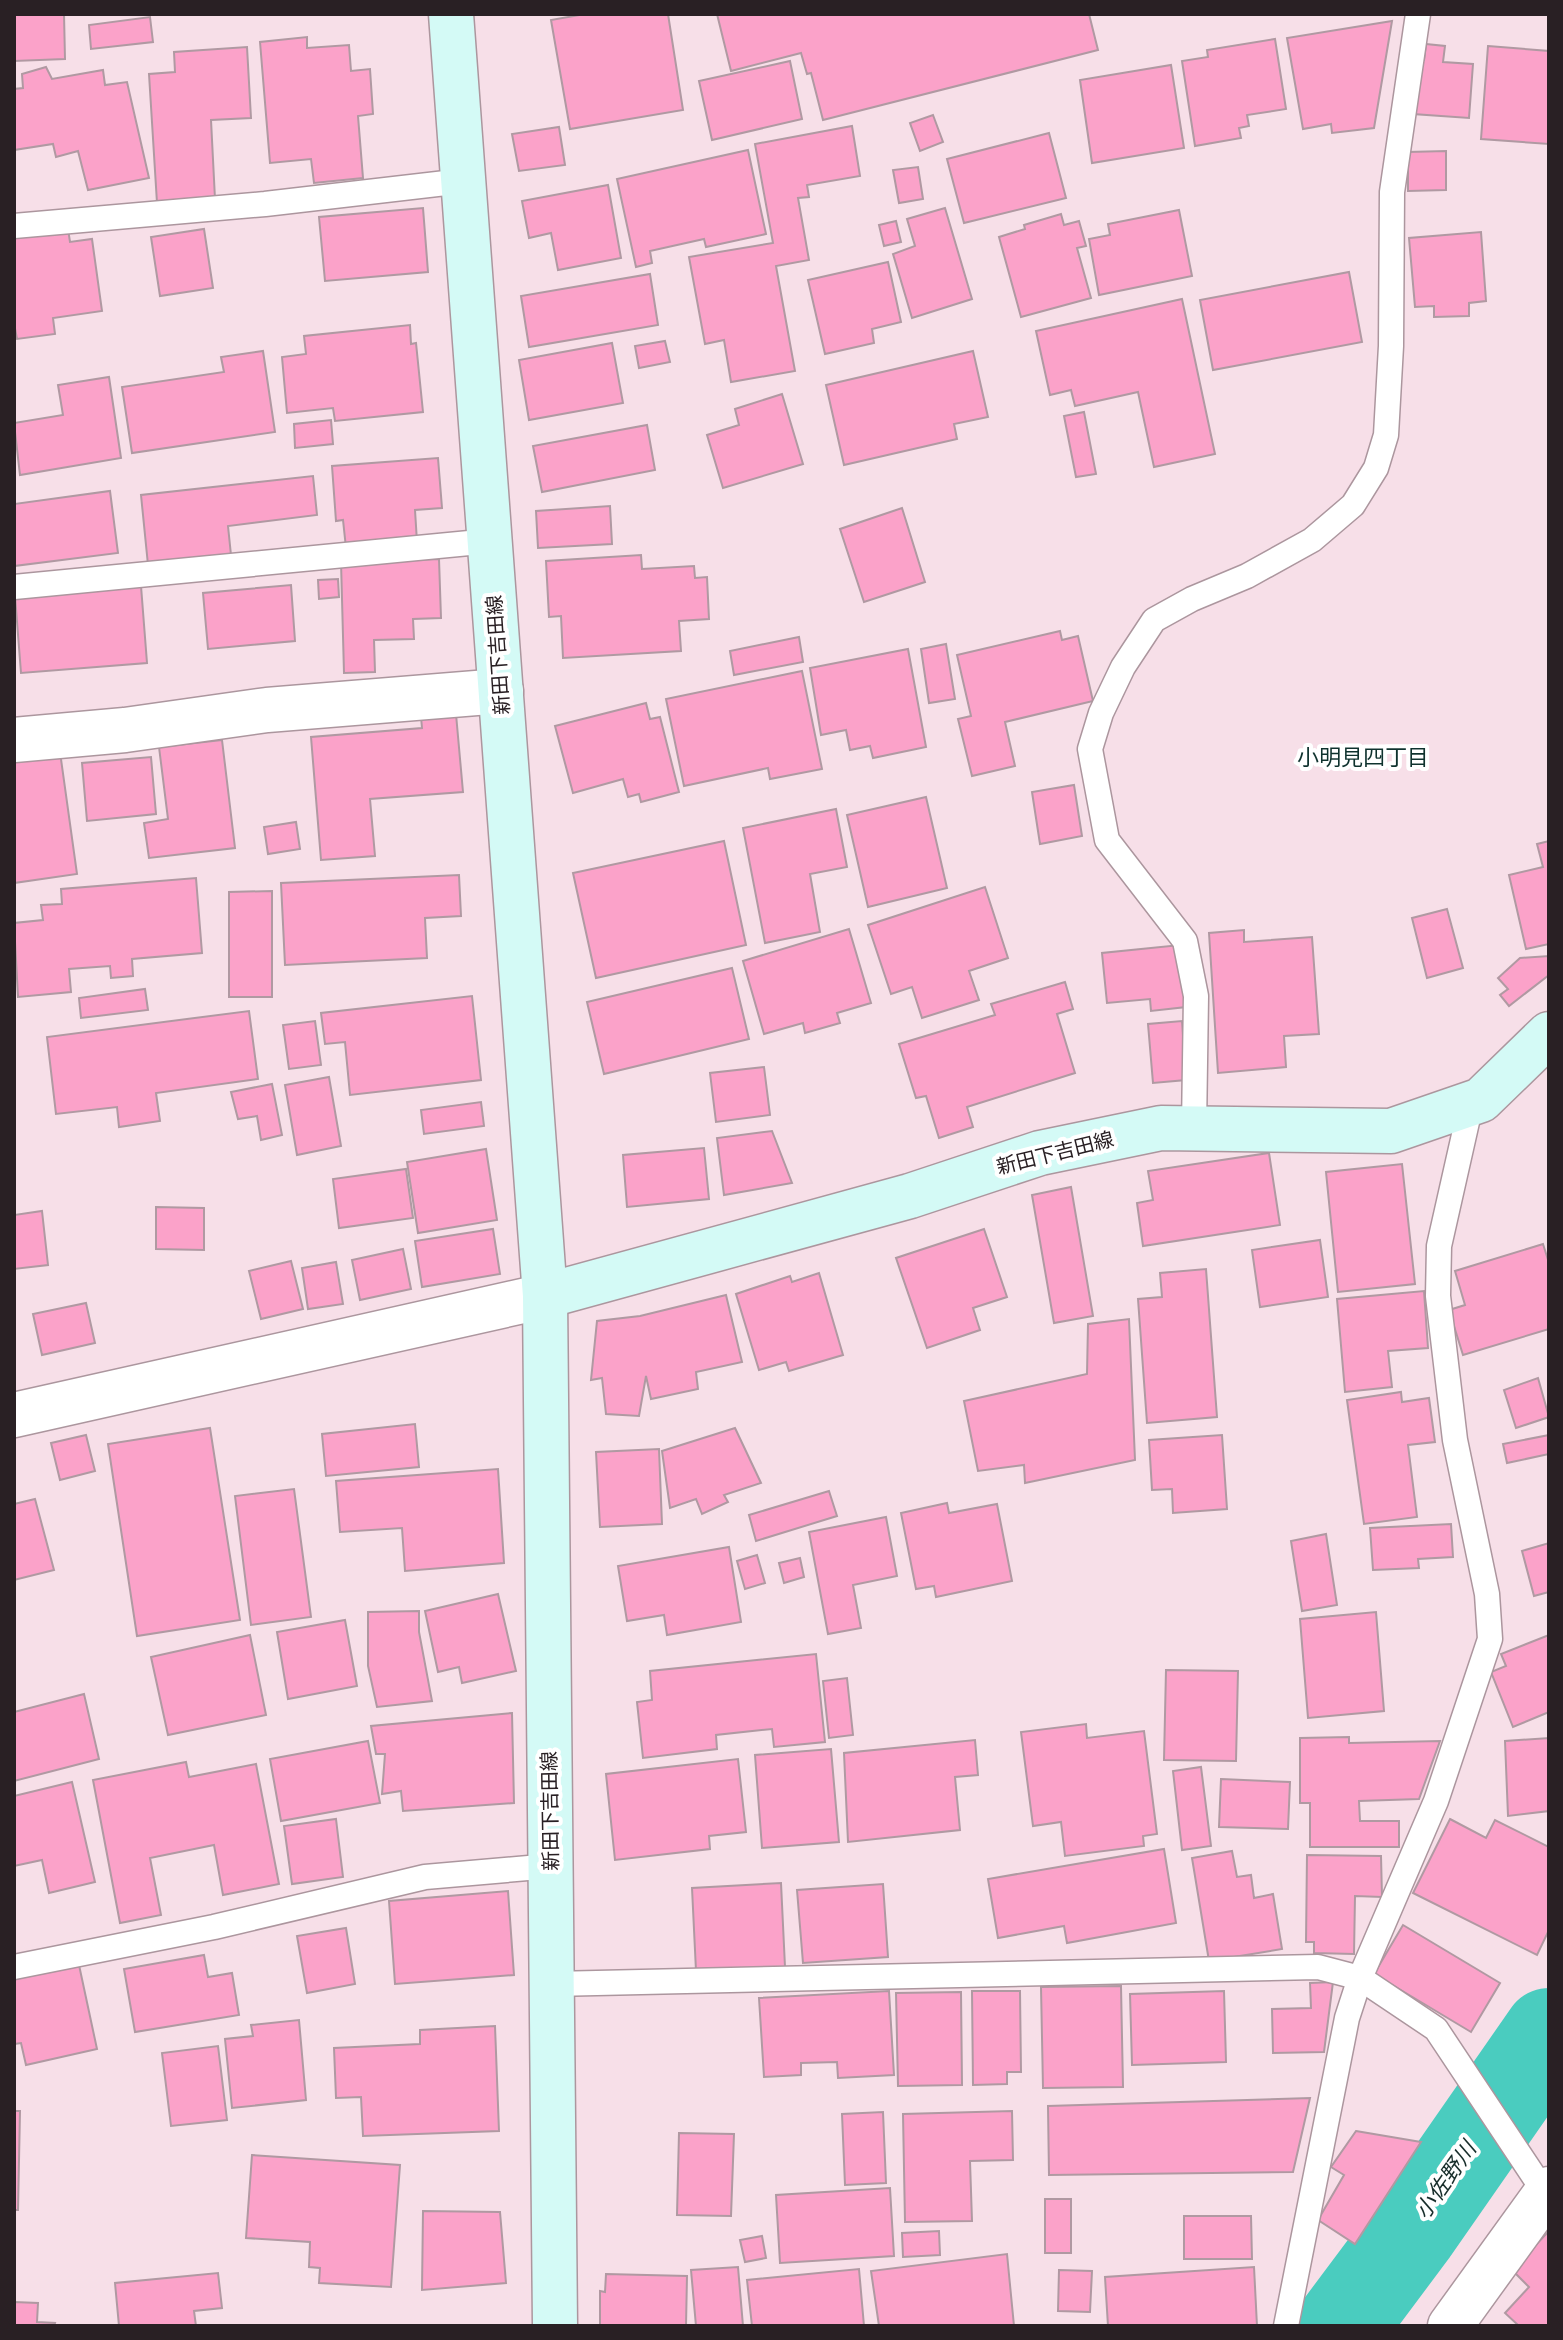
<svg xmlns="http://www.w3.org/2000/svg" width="1563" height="2340" viewBox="0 0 1563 2340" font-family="Bitter,'Noto Sans JP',serif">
<rect width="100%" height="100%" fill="#f7dfe8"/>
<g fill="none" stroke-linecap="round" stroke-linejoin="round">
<polyline stroke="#4accbf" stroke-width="92" points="1341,2326 1412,2231 1549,2034"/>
</g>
<g fill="#fba2c9" stroke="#b099a2" stroke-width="2">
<polygon points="14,14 64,14 65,59 14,61"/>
<polygon points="585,14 668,14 683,110 570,129 551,20"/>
<polygon points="717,14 1089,14 1098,50 823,120 811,73 807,74 801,53 731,71"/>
<polygon points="150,17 153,42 91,49 89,25"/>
<polygon points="1392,21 1374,128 1332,133 1331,124 1303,129 1287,38"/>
<polygon points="307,37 307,48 349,45 351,71 370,69 373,114 358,116 363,178 314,183 311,159 270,163 260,42"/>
<polygon points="1275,39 1286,109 1247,115 1249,126 1239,128 1241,138 1195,146 1182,61 1208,57 1207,50"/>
<polygon points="1426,44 1445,46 1443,62 1473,64 1469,118 1413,114 1417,60 1424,60"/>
<polygon points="1488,46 1549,51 1549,144 1481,139"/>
<polygon points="247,47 251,118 211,120 215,199 157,203 149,74 175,72 174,52"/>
<polygon points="790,61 802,119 712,140 699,81"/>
<polygon points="1171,65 1184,148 1092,163 1080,80"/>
<polygon points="46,67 52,79 103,70 105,85 127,82 149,178 88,190 78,151 56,157 53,144 14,150 14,89 23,88 22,74"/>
<polygon points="933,115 943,142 920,151 910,123"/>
<polygon points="852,126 860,176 807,185 809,197 798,198 809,260 776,266 795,371 731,382 724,340 705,344 689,257 773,243 755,144"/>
<polygon points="559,127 565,165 519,171 512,134"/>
<polygon points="1049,133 1066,198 964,223 947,159"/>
<polygon points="748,150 766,234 706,247 704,239 650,251 652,263 636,267 617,179"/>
<polygon points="1446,151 1446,190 1408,191 1408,152"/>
<polygon points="918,167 923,199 899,203 893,170"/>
<polygon points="608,185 621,258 558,270 551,233 529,238 522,201"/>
<polygon points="423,208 428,272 325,281 319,217"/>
<polygon points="945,208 972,299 912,318 893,254 915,246 907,219"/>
<polygon points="1179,210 1192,276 1099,295 1089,239 1110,235 1108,224"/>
<polygon points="1061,214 1064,225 1079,221 1086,246 1077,248 1091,298 1021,317 999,237 1025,229 1024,225"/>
<polygon points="896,221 901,242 884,246 879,225"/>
<polygon points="68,229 70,242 92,239 102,311 53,318 55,334 17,339 14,323 14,237"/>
<polygon points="204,229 213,288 160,296 151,237"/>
<polygon points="1481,232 1486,301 1469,303 1469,316 1434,317 1434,306 1415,307 1409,238"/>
<polygon points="888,262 901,322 872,329 874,343 825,354 808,280"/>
<polygon points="1349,272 1362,342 1213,370 1200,300"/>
<polygon points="650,274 658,325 529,347 521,296"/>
<polygon points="1182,299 1215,454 1154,467 1138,392 1075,406 1071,390 1050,395 1036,331"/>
<polygon points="410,325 411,344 416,343 423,412 335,421 333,408 287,413 282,357 306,354 304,336"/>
<polygon points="665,341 670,362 639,368 635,346"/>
<polygon points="612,343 623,403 529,420 519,360"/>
<polygon points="263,351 275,432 132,453 122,387 224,372 221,357"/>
<polygon points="973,351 988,417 954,424 957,439 844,465 826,385"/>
<polygon points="109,377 121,458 20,475 14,423 63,415 58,385"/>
<polygon points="782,394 803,464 723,488 707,435 739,425 735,409"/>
<polygon points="1084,412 1096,474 1076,477 1064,416"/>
<polygon points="331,420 333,444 295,448 294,424"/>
<polygon points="647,425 655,470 542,492 533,446"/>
<polygon points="438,458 442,508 415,510 417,542 346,548 343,520 336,521 332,466"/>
<polygon points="313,476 317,515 228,526 231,555 148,565 141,495"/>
<polygon points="110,491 118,553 14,566 14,504"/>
<polygon points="610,506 612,544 538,548 536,511"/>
<polygon points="902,508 925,582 864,602 840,529"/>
<polygon points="641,555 642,569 694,566 695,578 707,577 709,619 679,621 681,651 563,658 561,616 549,617 546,561"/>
<polygon points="439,559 441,618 413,619 414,639 374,640 375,672 344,673 341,562"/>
<polygon points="338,579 339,597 319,599 318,580"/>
<polygon points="291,585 295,641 208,649 203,593"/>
<polygon points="141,586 147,663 21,673 15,596"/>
<polygon points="1060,631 1062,640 1078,636 1093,701 1005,722 1015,766 972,776 958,719 971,716 957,655"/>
<polygon points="799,637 803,662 734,675 730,651"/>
<polygon points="946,644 955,699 929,703 921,649"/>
<polygon points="908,649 926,747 873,758 870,746 850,750 846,730 821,735 810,668"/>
<polygon points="802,671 822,769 770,779 768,768 684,786 666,699"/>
<polygon points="646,703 650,719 660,717 679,792 641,802 639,794 628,797 623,779 573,793 555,726"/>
<polygon points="456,714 463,792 370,799 375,856 321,860 311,737 422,728 421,717"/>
<polygon points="222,740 235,848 149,858 144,823 168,819 159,747"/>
<polygon points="60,752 77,874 14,883 14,759"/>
<polygon points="151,757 156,814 87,821 82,763"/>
<polygon points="1074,785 1082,836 1040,844 1032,792"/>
<polygon points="926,797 947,888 868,907 847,815"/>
<polygon points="836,809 847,867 810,874 820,932 765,943 743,828"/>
<polygon points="296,822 300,849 268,854 264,827"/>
<polygon points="724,841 746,945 596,978 573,873"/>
<polygon points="1549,841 1549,944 1526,949 1509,875 1543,867 1537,844"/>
<polygon points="459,875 461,916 425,918 427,958 285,965 281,883"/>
<polygon points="196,878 202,953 132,959 133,976 111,978 110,966 69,969 71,992 18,997 14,923 43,920 41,905 62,904 61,889"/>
<polygon points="985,887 1008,958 969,971 979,1000 922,1018 912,987 891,994 868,925"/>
<polygon points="272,891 272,997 229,997 229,892"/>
<polygon points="1447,909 1463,968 1427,978 1412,918"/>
<polygon points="849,929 871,1003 837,1013 840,1023 805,1033 803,1023 764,1034 743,961"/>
<polygon points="1244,930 1244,942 1312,937 1319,1034 1284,1036 1286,1067 1218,1073 1209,933"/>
<polygon points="1180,945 1186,1007 1151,1011 1150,999 1107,1003 1102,953"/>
<polygon points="1549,956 1549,975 1509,1006 1500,995 1508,989 1498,978 1520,958"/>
<polygon points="732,968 749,1039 604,1074 587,1002"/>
<polygon points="1065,982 1073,1009 1057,1014 1075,1073 967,1107 973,1127 939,1138 926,1096 916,1098 899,1044 995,1015 991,1004"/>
<polygon points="145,989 148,1010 81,1018 79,998"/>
<polygon points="472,996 481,1080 350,1095 345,1042 325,1044 321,1013"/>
<polygon points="249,1011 258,1079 156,1093 160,1121 119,1127 117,1107 56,1114 47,1037"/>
<polygon points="315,1021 321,1065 289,1069 283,1025"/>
<polygon points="1182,1021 1186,1080 1153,1083 1148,1024"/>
<polygon points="764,1067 770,1115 716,1122 710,1073"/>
<polygon points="329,1077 341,1146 297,1155 285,1085"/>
<polygon points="272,1084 282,1135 261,1140 257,1116 238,1119 231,1092"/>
<polygon points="481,1102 484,1126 424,1134 421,1110"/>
<polygon points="772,1131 792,1183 724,1195 717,1138"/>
<polygon points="704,1148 709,1199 627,1207 623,1155"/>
<polygon points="486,1149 497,1220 418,1233 407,1162"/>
<polygon points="1269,1153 1280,1225 1143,1246 1137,1203 1153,1200 1148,1171"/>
<polygon points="1402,1164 1415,1284 1338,1292 1326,1172"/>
<polygon points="406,1169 413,1218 339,1228 333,1179"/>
<polygon points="1071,1187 1093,1316 1054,1323 1032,1195"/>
<polygon points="156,1207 204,1208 204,1250 156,1249"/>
<polygon points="42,1211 48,1265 14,1269 14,1215"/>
<polygon points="493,1229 500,1274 422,1287 415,1241"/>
<polygon points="984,1229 1007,1297 973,1308 980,1330 927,1348 896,1258"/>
<polygon points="1320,1240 1328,1297 1260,1307 1252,1250"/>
<polygon points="1543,1244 1549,1263 1549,1329 1463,1355 1449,1310 1465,1305 1455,1271"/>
<polygon points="403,1249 411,1289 360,1300 352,1260"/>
<polygon points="291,1261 303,1309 261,1319 249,1271"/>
<polygon points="336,1262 343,1304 308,1309 302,1268"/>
<polygon points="1206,1269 1217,1417 1147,1423 1138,1299 1162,1297 1160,1273"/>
<polygon points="819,1273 843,1355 789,1371 786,1362 759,1370 736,1294 790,1276 792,1282"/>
<polygon points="1424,1291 1428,1348 1388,1351 1392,1387 1345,1392 1337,1299"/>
<polygon points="726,1295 742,1362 696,1372 698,1389 651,1399 646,1376 639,1416 606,1414 602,1378 591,1380 597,1321 640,1316"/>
<polygon points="86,1303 95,1343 42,1355 33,1314"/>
<polygon points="1129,1319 1135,1460 1025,1483 1024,1465 978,1471 964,1401 1087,1374 1088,1324"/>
<polygon points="1538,1378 1549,1417 1516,1428 1504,1390"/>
<polygon points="1401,1392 1402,1402 1429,1398 1435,1442 1408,1445 1417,1517 1364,1524 1347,1400"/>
<polygon points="415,1424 419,1467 326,1476 322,1434"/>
<polygon points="210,1428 240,1620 137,1636 108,1444"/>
<polygon points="735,1428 761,1483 724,1495 728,1502 702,1514 696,1499 670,1508 662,1451"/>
<polygon points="86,1435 95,1471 60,1480 51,1443"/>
<polygon points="1222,1435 1227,1509 1173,1513 1172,1489 1152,1490 1149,1440"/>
<polygon points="1549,1435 1549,1454 1507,1463 1503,1444"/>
<polygon points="659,1449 662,1524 600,1527 596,1452"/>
<polygon points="498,1469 504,1563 405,1571 402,1528 340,1532 336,1481"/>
<polygon points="294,1489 311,1617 251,1625 235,1496"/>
<polygon points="829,1491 837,1516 756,1541 749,1515"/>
<polygon points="35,1499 54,1570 14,1580 14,1504"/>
<polygon points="947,1503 949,1513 997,1504 1012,1581 936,1597 934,1586 916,1589 901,1513"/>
<polygon points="886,1517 897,1576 853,1585 861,1628 828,1634 809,1532"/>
<polygon points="1451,1524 1453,1557 1418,1559 1419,1568 1373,1570 1370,1528"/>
<polygon points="1326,1534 1337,1605 1302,1611 1291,1541"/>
<polygon points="1549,1543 1549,1592 1534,1596 1522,1551"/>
<polygon points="729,1547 741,1622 667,1635 664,1615 627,1621 618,1566"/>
<polygon points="757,1555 765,1583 745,1589 737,1561"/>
<polygon points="800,1558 804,1577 784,1583 779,1563"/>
<polygon points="498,1594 516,1671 462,1683 459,1667 438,1672 425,1611"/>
<polygon points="419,1611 419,1632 432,1701 377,1707 368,1666 368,1612"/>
<polygon points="1376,1612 1384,1711 1308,1718 1300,1619"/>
<polygon points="345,1620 357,1686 288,1699 277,1632"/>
<polygon points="250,1635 266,1715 168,1735 151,1657"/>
<polygon points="1549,1635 1549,1712 1513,1727 1491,1672 1506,1666 1501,1654"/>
<polygon points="816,1654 825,1742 774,1747 772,1729 716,1735 717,1749 643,1758 637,1702 652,1700 650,1671"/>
<polygon points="1166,1670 1238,1671 1236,1761 1164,1760"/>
<polygon points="847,1678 853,1735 829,1738 823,1681"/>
<polygon points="84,1694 99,1759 14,1781 14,1712"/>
<polygon points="512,1713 514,1803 403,1811 401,1791 382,1794 385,1754 376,1754 371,1726"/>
<polygon points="1086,1724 1087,1738 1144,1731 1157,1834 1143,1836 1144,1846 1065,1856 1061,1822 1033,1826 1021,1732"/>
<polygon points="1349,1737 1349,1743 1440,1741 1419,1799 1359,1801 1360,1821 1399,1821 1399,1847 1310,1847 1310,1803 1300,1803 1300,1738"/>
<polygon points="1549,1738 1549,1811 1508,1816 1505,1741"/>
<polygon points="975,1740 978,1775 955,1777 960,1830 848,1842 844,1753"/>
<polygon points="368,1741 380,1803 281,1821 270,1759"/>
<polygon points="831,1749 839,1842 762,1848 755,1755"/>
<polygon points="738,1759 746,1832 709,1836 710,1849 615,1860 606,1774"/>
<polygon points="186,1762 189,1777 256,1764 279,1884 223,1895 214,1845 150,1858 161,1915 120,1923 93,1780"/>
<polygon points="1201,1767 1211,1846 1182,1850 1173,1771"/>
<polygon points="1221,1779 1290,1782 1288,1829 1219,1827"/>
<polygon points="72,1782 95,1882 49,1893 42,1860 14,1866 14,1796"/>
<polygon points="336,1819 343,1877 292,1884 284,1826"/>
<polygon points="1450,1819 1486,1838 1495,1820 1549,1847 1549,1930 1537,1955 1413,1893"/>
<polygon points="1164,1849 1176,1923 1067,1943 1064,1926 998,1938 988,1879"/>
<polygon points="1232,1851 1237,1877 1251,1875 1254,1898 1273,1894 1282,1949 1209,1961 1192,1858"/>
<polygon points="1307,1855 1381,1856 1382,1897 1355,1896 1354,1954 1314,1953 1314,1942 1306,1942"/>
<polygon points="781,1883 785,1967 696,1971 692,1888"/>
<polygon points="883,1884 888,1957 803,1963 797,1890"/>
<polygon points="508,1891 514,1975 395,1984 389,1901"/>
<polygon points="1403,1925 1500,1983 1471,2032 1374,1974"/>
<polygon points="346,1928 355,1984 307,1993 297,1936"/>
<polygon points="204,1955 208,1977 232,1973 239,2015 135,2032 124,1969"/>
<polygon points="79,1965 97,2049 26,2065 21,2043 14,2044 14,1979"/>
<polygon points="1333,1982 1324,2052 1273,2053 1272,2009 1311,2008 1310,1983"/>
<polygon points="1121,1986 1123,2087 1043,2088 1041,1987"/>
<polygon points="889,1991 894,2075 838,2078 837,2062 801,2063 801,2075 764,2077 759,1998"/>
<polygon points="972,1991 1020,1991 1021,2072 1007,2072 1007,2084 973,2085"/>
<polygon points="1224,1991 1226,2062 1132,2065 1130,1994"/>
<polygon points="961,1992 962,2085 898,2086 896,1993"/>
<polygon points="299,2020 306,2100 232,2108 225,2039 253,2036 251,2025"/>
<polygon points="495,2026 499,2131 363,2136 361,2097 336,2098 334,2048 420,2044 420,2030"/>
<polygon points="218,2046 227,2120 171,2126 162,2053"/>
<polygon points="1310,2098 1293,2172 1049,2175 1048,2106"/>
<polygon points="14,2111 20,2111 18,2210 14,2210"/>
<polygon points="1012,2111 1013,2160 970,2161 972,2221 905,2222 903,2114"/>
<polygon points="883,2112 886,2183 845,2185 842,2114"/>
<polygon points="1356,2131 1421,2142 1355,2244 1318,2220 1344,2175 1331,2167"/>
<polygon points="679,2133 734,2134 731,2216 677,2215"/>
<polygon points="252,2155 400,2165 391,2287 319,2283 320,2268 309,2267 310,2242 246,2238"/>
<polygon points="890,2188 894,2256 780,2263 776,2195"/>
<rect x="1045" y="2199" width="26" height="54"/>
<polygon points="423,2211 500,2212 506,2283 422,2290"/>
<polygon points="1184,2216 1251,2216 1252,2259 1184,2259"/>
<polygon points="939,2231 940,2255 903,2257 902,2233"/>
<polygon points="1549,2231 1549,2326 1519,2326 1505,2313 1529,2287 1512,2270"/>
<polygon points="762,2236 766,2258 745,2262 740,2240"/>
<polygon points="1007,2254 1014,2326 879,2326 871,2271"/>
<polygon points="738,2267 743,2326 696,2326 691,2270"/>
<polygon points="1254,2267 1257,2326 1108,2326 1105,2277"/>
<polygon points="859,2269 864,2326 752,2326 747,2280"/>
<polygon points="1059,2270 1092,2271 1090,2312 1058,2311"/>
<polygon points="218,2273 222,2308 194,2311 196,2326 119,2326 115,2283"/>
<polygon points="606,2274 687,2276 686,2326 600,2326 600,2291 605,2292"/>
<polygon points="14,2302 38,2303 37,2322 55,2323 54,2326 14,2326"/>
</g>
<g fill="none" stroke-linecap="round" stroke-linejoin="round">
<g stroke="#ac969e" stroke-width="27">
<g id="service">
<polyline points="14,226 265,204 463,181"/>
<polyline points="14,587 490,541"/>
<polyline points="1194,1128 1196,996 1185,941 1107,840 1090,749 1101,713 1123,667 1154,620 1192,599 1247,576 1312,540 1353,505 1376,468 1386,435 1391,346 1392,192 1418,14"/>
<polyline points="14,1967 214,1927 425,1877 551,1866"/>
<polyline points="552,1984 1318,1967 1360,1978 1436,2029 1549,2199"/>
<polyline points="1286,2326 1347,2018 1360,1978 1436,1801 1490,1639 1487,1594 1455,1440 1438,1296 1439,1246 1471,1104"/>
</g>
</g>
<g stroke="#ac969e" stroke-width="47">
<g id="minor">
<polyline points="14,740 125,730 267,710 501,691"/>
<polyline points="1450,2326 1549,2189"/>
</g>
</g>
<g stroke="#ac969e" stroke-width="47">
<polyline id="tertiary" points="14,1415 545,1296"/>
</g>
<g stroke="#ac969e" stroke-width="47">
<g id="secondary">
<polyline points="451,14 545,1296 555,2326"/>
<polyline points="545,1296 910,1196 1040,1153 1161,1128 1391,1131 1481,1100 1549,1034"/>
</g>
</g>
<use href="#service" stroke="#fff" stroke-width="24"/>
<use href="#minor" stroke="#fff" stroke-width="44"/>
<use href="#tertiary" stroke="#fff" stroke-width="44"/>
<use href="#secondary" stroke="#d4faf6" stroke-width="44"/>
</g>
<g text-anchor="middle" stroke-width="8" stroke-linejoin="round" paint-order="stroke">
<g font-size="20" fill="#292024" stroke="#fff">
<text transform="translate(498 655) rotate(-94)" y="7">新田下吉田線</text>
<text transform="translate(1055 1153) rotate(-14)" y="7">新田下吉田線</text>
<text transform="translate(550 1811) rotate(-91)" y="7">新田下吉田線</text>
</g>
<g font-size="22" fill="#0f322e" stroke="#fff">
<text x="1363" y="765">小明見四丁目</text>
</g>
<g font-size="22" font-style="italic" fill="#182e2b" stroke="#fff">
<text transform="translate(1445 2180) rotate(-55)" y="8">小佐野川</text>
</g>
</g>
<rect width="1563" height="2340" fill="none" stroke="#292024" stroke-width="32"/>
</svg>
